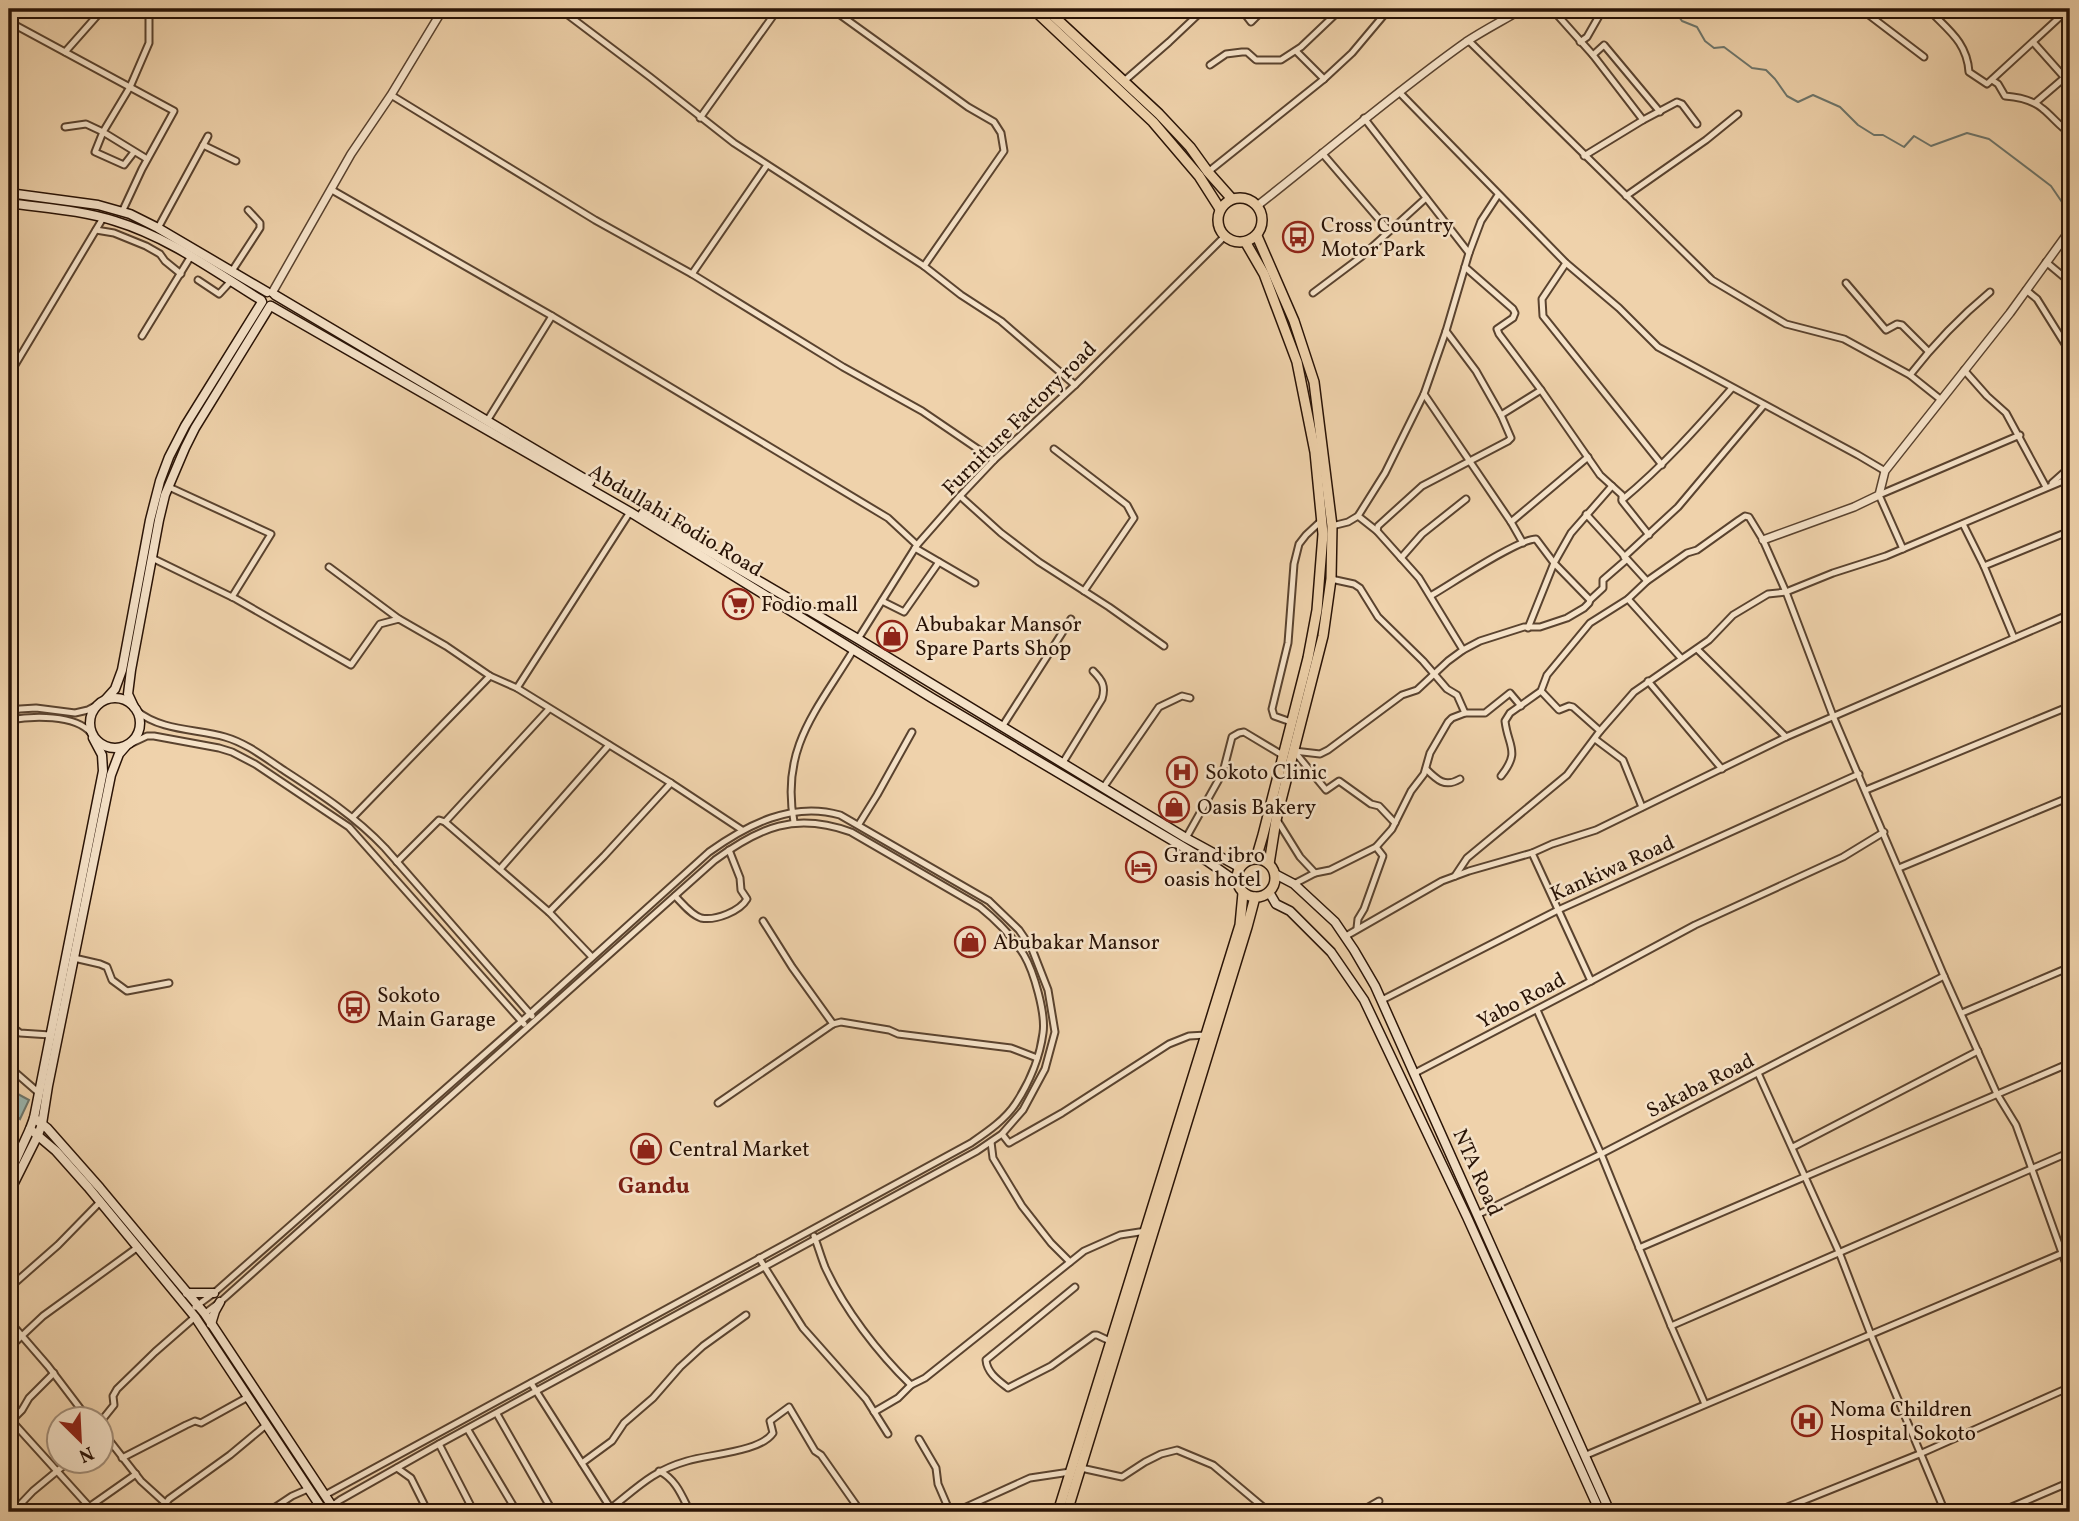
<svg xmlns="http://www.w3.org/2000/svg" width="2079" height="1521" viewBox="0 0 2079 1521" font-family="Vollkorn,serif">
<rect width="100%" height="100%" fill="#efd2ab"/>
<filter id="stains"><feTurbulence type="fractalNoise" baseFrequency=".00286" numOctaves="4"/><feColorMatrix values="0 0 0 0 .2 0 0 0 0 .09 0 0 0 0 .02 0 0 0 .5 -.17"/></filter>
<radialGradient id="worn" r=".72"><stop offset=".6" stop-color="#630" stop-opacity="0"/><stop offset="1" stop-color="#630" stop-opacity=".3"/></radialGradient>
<polygon fill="#9ab6af" stroke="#6d756b" stroke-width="2" points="16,1093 29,1100 20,1119 9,1109 9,1100"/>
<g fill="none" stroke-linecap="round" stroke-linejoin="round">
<polyline stroke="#6d756b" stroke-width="2" points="1673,9 1682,21 1697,27 1705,41 1714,48 1724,47 1752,68 1766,70 1775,79 1787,96 1798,102 1813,95 1840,107 1858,125 1874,135 1883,135 1904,147 1914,136 1931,146 1967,133 1989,139 2051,186 2066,208 2070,210"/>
<g stroke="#5a432f" stroke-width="9">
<g id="minor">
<polyline points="560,9 650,77 734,143 924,266 961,295 1001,321 1075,385"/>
<polyline points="832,9 968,107 994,122 1001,133 1004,151 924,266"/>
<polyline points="1241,9 1251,22 1264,9"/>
<polyline points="1552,9 1593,55 1643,120"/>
<polyline points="1861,9 1924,57"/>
<path d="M 1928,9 C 1948,30 1967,42 1969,72 L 1987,84 L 2062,15 L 2061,9"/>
<polyline points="9,27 15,25 174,111 142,169 122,212"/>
<polyline points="1469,41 1712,280 1786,324 1844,339 1910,375 1940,399"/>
<polyline points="1580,42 1587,37 1603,9"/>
<polyline points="2033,42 2065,78"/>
<polyline points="1296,51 1324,79"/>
<polyline points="65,52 103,9"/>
<polyline points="1593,55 1604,45 1660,112"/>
<polyline points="1210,65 1226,54 1242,52 1247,52 1256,60 1281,60 1301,47 1341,9"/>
<path d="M 1992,80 L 1998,84 L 2005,96 C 2018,97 2033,100 2043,109 C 2053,117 2060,127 2070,133"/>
<polyline points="1123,82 1169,42 1204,9"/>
<polyline points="1399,92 1566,263 1619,308 1658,347 1858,455 1885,471"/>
<polyline points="391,95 595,220 692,274 843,367 922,411 994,460"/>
<polyline points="2035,103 2070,73"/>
<polyline points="700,118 778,9"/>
<polyline points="1364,118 1469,253"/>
<polyline points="65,127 86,124 103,132 95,152 124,165 134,152"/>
<polyline points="203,145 236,161"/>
<polyline points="1322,153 1389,231"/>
<polyline points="1584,156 1643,120 1677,102 1682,104 1697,124"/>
<polyline points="147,159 103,132 130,87 149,43 149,9"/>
<polyline points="1208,172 1324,79 1352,53 1389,9"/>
<polyline points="332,190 552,316 888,518 917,545"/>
<polyline points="1626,196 1706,140 1738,114"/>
<polyline points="158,228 208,136"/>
<polyline points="96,230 114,233 146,246 160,254 165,261 181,274"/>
<polyline points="2046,262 2070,282"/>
<polyline points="1566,263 1542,299 1543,316 1662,465"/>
<polyline points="1465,267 1513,309 1515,313 1513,318 1497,329 1499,334 1541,390 1600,475 1622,495 1622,501 1649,535"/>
<polyline points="232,271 260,228 260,223 248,210"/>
<polyline points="692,274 767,165"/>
<polyline points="198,280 219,294 231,281"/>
<polyline points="1846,283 1886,330 1897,324 1902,325 1928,351"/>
<polyline points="2026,290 2037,299 2070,352"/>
<polyline points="1313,293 1361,257 1426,198"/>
<polyline points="142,336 191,256"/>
<polyline points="1964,370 1987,396 2006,413 2046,487"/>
<polyline points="9,375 103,218"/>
<path d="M 1910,375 C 1934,344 1960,317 1990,292"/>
<polyline points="1424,394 1511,522 1523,543"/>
<polyline points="1501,415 1541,390"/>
<polyline points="487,421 552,316"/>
<polyline points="1054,449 1127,505 1134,518 1084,591"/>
<polyline points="2052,483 2070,467"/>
<polyline points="169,487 271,534 232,597"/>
<polyline points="960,496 1001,533 1039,562 1109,607 1164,646"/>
<path d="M 1622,500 C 1663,466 1697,428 1732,388"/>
<polyline points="1586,514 1647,581"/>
<polyline points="1358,516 1377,531 1419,578 1463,650"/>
<polyline points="1511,522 1588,457"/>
<polyline points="1963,524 1984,566 2014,638"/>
<polyline points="1332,526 1348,522 1358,516 1385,473 1424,394 1446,331 1469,253 1481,221 1498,195"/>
<polyline points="1377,531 1378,526 1422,486 1508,441 1511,438 1501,415 1476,371 1446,331"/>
<polyline points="915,548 975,583"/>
<polyline points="1903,549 1879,495 2020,435"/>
<polyline points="152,558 236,599 351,665 380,624 399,619 446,646 490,676 517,688 671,783 742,830"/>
<polyline points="1401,558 1422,534 1466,499"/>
<polyline points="1984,566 2070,531"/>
<polyline points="329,567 399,619"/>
<polyline points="1331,579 1354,584 1360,588 1378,617 1423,661 1447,689 1457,695 1465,713"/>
<path d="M 1432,595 C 1451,584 1518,539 1536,539 L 1554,563 L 1590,600"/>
<polyline points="1628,599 1681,658"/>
<polyline points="882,601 904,612 939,562"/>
<polyline points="1528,628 1554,563 1571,533 1612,486"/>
<polyline points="858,639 917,545 960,496 994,460 1075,385 1224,237"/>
<polyline points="1697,649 1786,737"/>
<polyline points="1648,681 1722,769"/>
<polyline points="517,688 630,512"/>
<polyline points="1541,691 1559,710 1569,706 1573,707 1600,731"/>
<polyline points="9,711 20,709 36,708 75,713 88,710 97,705"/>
<path d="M 137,711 C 161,731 198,729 225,737 C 246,743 264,757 282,769 C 319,793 355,816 385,848 L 532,1016"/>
<path d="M 9,720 C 32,716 75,714 91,733"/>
<polyline points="1291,722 1274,716 1272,709 1288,643 1294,564 1299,544 1306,535 1321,521"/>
<polyline points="1002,727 1071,619"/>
<polyline points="1595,739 1623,760 1642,807"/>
<polyline points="130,744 147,736 154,736 219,748 232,752 255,764 349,827 524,1024"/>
<polyline points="1294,751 1320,754 1328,750 1402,695 1417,690 1448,661 1463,650 1480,641 1524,627 1540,627 1567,618 1584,608 1589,603 1590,600 1603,588 1603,580 1626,560 1624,557 1678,507 1764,405"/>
<polyline points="1294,751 1326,790 1339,781 1371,804 1379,806 1395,823"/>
<path d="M 1062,764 L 1102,699 C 1106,686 1102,680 1093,671"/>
<path d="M 1426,769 C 1437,780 1445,788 1460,779"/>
<path d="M 1501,776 C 1521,751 1508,747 1505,721 L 1510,713 L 1541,691 L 1547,675 L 1590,623 L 1628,599 L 1647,581 L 1687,553 L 1697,550 L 1739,520 L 1745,516 L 1749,517 L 1763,540 L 1786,592 L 1833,716 L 1944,976 L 1997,1094 L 2016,1125 L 2070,1275"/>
<polyline points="1103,788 1159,707 1182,696 1190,698"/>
<polyline points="1866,790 2070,706"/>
<polyline points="353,817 490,676"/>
<polyline points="1277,820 1300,857 1315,873 1330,870 1376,847 1392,829 1411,791 1424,774 1430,753 1448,722 1452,718 1465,713 1485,713 1510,693 1521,706"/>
<polyline points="445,822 549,709"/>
<path d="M 794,822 C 780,747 818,709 854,649"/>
<polyline points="859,824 877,795 912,732"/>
<polyline points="1186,838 1223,772 1232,737 1239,733 1244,732 1284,756"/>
<polyline points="397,862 439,820 445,822 549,912 592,957"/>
<polyline points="1899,868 2070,797"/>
<polyline points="500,869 609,745"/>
<polyline points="1455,876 1467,858 1567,775 1600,731 1634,692 1709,640 1733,615 1768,594 1786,592 1833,573 1886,556 2070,478"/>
<polyline points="1294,884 1315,873"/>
<path d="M 675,896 C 682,903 691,915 701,918 C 716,921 740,911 747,899 L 741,890 L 740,878 L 729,850"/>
<polyline points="549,912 604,856 671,783"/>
<polyline points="763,921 792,967 833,1024"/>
<polyline points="1357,928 1358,919 1364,909 1383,856 1376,847"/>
<polyline points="1346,936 1442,881 1469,871 1532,853 1552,844 1596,830 1786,737 2070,614"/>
<polyline points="74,958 100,964 107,967 112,980 127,991 169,983"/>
<polyline points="1591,981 1695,925 1843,857 1884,832"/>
<polyline points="1382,1000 1558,910 1859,774"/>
<polyline points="1537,1010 1601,1154 1671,1326 2070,1152"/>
<polyline points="1962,1013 2070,967"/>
<polyline points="9,1025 20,1033 50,1035"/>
<polyline points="9,1067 39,1093"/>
<polyline points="1415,1073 1591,981 1532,853"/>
<polyline points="1758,1073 1839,1252 1871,1335 1945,1512"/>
<polyline points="718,1103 833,1024 841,1022 889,1030 898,1034 1011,1048 1037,1058"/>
<polyline points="1002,1134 1009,1143 1062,1113 1169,1044 1189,1036 1206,1035"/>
<polyline points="991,1142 993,1158 1022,1206 1051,1243 1070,1262"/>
<polyline points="1793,1147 1978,1051"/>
<polyline points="1477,1215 1601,1154 1944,976"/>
<path d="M 814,1236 C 818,1246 821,1257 825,1267 C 844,1309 878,1353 911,1385"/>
<polyline points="1639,1248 2070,1063"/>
<polyline points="759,1258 803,1328 866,1399 888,1434"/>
<path d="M 1075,1287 L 986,1360 C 987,1373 999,1381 1008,1388 L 1051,1366 L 1094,1335 L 1097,1335 L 1112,1342"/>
<polyline points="9,1288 58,1245 101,1201"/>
<path d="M 195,1307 L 214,1293 L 522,1021 L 709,852 C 747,825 792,801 840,815 L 989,901 L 1019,930 L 1032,949 L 1048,990 L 1055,1032 L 1045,1069 L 1023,1110 L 1002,1134 L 977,1151 L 439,1444 L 340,1500 L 323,1512"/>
<path d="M 204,1314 L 220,1302 L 715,860 C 760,827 795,812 851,832 L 980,907 C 996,920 1013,937 1024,955 C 1034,972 1046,1014 1043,1033 C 1040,1057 1029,1083 1016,1103 C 1005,1120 987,1132 971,1143 L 325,1495"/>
<polyline points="9,1321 48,1366 89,1420"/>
<polyline points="1671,1326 1705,1404"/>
<polyline points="9,1348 43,1316 138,1247"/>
<polyline points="531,1383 613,1512"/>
<polyline points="874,1412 898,1398 911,1385 925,1378 1084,1251 1120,1235 1146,1231"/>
<polyline points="497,1414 553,1512"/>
<polyline points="9,1418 94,1512"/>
<polyline points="102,1420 114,1405 113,1396 117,1389 155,1352 195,1317"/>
<polyline points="9,1423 22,1410 29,1398 54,1373"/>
<polyline points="468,1430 517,1512"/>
<polyline points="102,1431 141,1481 175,1512"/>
<polyline points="919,1439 936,1468 938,1484 950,1512"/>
<polyline points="439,1444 474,1512"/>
<polyline points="1584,1456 2070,1250"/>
<polyline points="122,1458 186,1425 195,1421 201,1423 248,1397"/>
<polyline points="582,1463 612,1441 624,1423 653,1398 680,1367 703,1346 746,1315"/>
<polyline points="397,1468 411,1478 428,1512"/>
<polyline points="1081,1468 1122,1477 1145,1462 1161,1454 1177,1450 1213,1465 1269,1512"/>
<path d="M 659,1471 C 676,1479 682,1496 690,1512"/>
<polyline points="166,1503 169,1499 230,1455 266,1425"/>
<polyline points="89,1507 136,1474"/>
<path d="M 610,1509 C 638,1487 652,1471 687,1461 C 710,1454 760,1452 773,1433 L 770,1421 L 789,1407 L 815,1451 L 821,1455 L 861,1512"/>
<polyline points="13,1512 33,1491 68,1462"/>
<polyline points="268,1512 292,1496 308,1489"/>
<polyline points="955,1512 1030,1478 1070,1472"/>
<polyline points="1360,1512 1379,1501"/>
<polyline points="1775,1512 1922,1453 2070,1387"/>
<polyline points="2000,1512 2070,1482"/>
</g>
</g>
<g stroke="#5a432f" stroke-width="10">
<g id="tertiary">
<path d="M 1257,206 C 1327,151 1394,93 1466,42 C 1484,30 1504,20 1522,9"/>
<polyline points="272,293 351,154 391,95 443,9"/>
<polyline points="1763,540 1854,507 1879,495 1885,471 2010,313 2070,230"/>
</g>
</g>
<g stroke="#291306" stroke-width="11">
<g id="secondary">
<polyline points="9,193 98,205 130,214 158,228 267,292"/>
<path d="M 9,203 C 44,208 81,210 115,221 C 168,237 214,271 261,300"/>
<polyline points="275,295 590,482"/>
<polyline points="271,306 630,512 932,698 1207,861 1237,882"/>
<polyline points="643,513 858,639 1186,838 1239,867"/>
<circle cx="115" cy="723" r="25"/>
<polyline points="106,699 115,689 122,670 150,520 160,481 169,457 185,426 262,302"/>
<polyline points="134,707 128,694 131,670 159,520 165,495 185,448 195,428 270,306"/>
<polyline points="1275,874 1294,884 1335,922 1354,950 1375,986 1610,1512"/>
<polyline points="1269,892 1276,904 1290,911 1331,952 1364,1000 1467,1217 1600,1512"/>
<polyline points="34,1118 47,1128 100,1188 205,1314 336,1512"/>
<polyline points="30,1129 56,1151 88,1187 195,1317 324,1512"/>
<polyline points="9,1175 30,1129 34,1118 103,771 102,755 93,738"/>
<polyline points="9,1193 38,1135 42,1124 48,1086 111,775 119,754 126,746"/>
<polyline points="187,1293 214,1293"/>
<polyline points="211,1324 215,1311 220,1302"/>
</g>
</g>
<g stroke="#291306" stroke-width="12">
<g id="primary">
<polyline points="1033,9 1153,122 1199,176 1220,209"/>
<polyline points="1046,9 1159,114 1190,147 1208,172 1232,199"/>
<circle cx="1240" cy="220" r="22"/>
<polyline points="1257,236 1294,321 1314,382 1332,526 1331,579 1323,636 1276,820 1269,864"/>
<polyline points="1246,243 1264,274 1297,362 1315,452 1323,534 1317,610 1308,658 1263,835 1256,859"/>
<circle cx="1256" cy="878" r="19"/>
<polyline points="1058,1512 1240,925 1243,893"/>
<polyline points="1067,1512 1247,927 1255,897"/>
</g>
</g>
<use href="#minor" stroke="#f5e2c8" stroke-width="5"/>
<use href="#tertiary" stroke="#f5e2c8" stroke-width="7"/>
<use href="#secondary" stroke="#f5e2c8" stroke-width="8"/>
<use href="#primary" stroke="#efd2ab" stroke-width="9"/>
</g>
<defs>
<g id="bus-ring" transform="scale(1.575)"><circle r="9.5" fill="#f5e2c8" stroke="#8f2418" stroke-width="1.5"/><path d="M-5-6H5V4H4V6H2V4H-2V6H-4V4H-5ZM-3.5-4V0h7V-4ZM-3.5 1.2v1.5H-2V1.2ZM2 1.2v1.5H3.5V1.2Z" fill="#8f2418"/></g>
<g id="supermarket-ring" transform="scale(1.575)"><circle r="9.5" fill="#f5e2c8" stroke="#8f2418" stroke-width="1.5"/><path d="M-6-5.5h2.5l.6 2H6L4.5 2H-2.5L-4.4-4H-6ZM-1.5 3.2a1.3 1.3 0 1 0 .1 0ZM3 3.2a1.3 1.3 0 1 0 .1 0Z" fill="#8f2418"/></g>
<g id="shop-ring" transform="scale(1.575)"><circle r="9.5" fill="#f5e2c8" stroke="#8f2418" stroke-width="1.5"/><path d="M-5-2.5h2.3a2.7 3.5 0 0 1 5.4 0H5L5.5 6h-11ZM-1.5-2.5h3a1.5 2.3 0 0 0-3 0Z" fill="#8f2418"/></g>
<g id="hospital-ring" transform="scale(1.575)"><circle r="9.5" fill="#f5e2c8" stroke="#8f2418" stroke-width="1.5"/><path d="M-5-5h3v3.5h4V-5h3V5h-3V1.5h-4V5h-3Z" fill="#8f2418"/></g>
<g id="hotel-ring" transform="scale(1.575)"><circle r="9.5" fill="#f5e2c8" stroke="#8f2418" stroke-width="1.5"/><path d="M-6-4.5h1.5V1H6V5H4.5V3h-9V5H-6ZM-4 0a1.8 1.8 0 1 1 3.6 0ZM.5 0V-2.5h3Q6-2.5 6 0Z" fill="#8f2418"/></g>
</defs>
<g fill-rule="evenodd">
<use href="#bus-ring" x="1298" y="237"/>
<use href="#supermarket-ring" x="738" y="604"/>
<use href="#shop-ring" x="892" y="636"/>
<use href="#hospital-ring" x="1182" y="772"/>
<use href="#shop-ring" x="1174" y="807"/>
<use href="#hotel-ring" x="1141" y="867"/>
<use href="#shop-ring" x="970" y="942"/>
<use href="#bus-ring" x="354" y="1007"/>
<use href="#shop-ring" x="646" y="1149"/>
<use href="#hospital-ring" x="1807" y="1421"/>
</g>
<g text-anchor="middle" stroke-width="5" stroke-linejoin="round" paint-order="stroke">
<g font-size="21" fill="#291306" stroke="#f5e2c8" text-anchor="start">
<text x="1321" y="232">Cross Country<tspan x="1321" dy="24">Motor Park</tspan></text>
<text x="761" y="611">Fodio mall</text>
<text x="915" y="631">Abubakar Mansor<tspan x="915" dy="24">Spare Parts Shop</tspan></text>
<text x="1205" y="779">Sokoto Clinic</text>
<text x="1197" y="814">Oasis Bakery</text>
<text x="1164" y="862">Grand ibro<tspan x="1164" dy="24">oasis hotel</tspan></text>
<text x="993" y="949">Abubakar Mansor</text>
<text x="377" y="1002">Sokoto<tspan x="377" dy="24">Main Garage</tspan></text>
<text x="669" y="1156">Central Market</text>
<text x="1830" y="1416">Noma Children<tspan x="1830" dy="24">Hospital Sokoto</tspan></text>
</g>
<g font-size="21" fill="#291306" stroke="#f5e2c8">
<text transform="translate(1019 418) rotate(-45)" y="7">Furniture Factory road</text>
<text transform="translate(676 520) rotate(31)" y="7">Abdullahi Fodio Road</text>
<text transform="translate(1612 868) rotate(-24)" y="7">Kankiwa Road</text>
<text transform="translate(1521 1000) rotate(-28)" y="7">Yabo Road</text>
<text transform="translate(1700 1085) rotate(-27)" y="7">Sakaba Road</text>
<text transform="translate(1478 1172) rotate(66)" y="7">NTA Road</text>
</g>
<g font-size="23" font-weight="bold" fill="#7a1f14" stroke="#f5e2c8">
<text x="654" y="1193">Gandu</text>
</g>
</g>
<rect width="2079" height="1521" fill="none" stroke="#efd2ab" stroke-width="35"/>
<rect x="10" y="10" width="2058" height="1500" fill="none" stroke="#291306" stroke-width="3.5"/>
<rect x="18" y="18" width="2044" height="1486" fill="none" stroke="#291306" stroke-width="2"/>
<g transform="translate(80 1440) rotate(156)"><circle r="33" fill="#f5e2c8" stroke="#a38f7a" stroke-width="2"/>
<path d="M0-5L12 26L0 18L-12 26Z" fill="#8f2418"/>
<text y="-10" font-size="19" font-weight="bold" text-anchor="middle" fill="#291306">N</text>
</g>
<rect width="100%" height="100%" filter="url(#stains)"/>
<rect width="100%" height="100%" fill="url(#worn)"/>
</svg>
